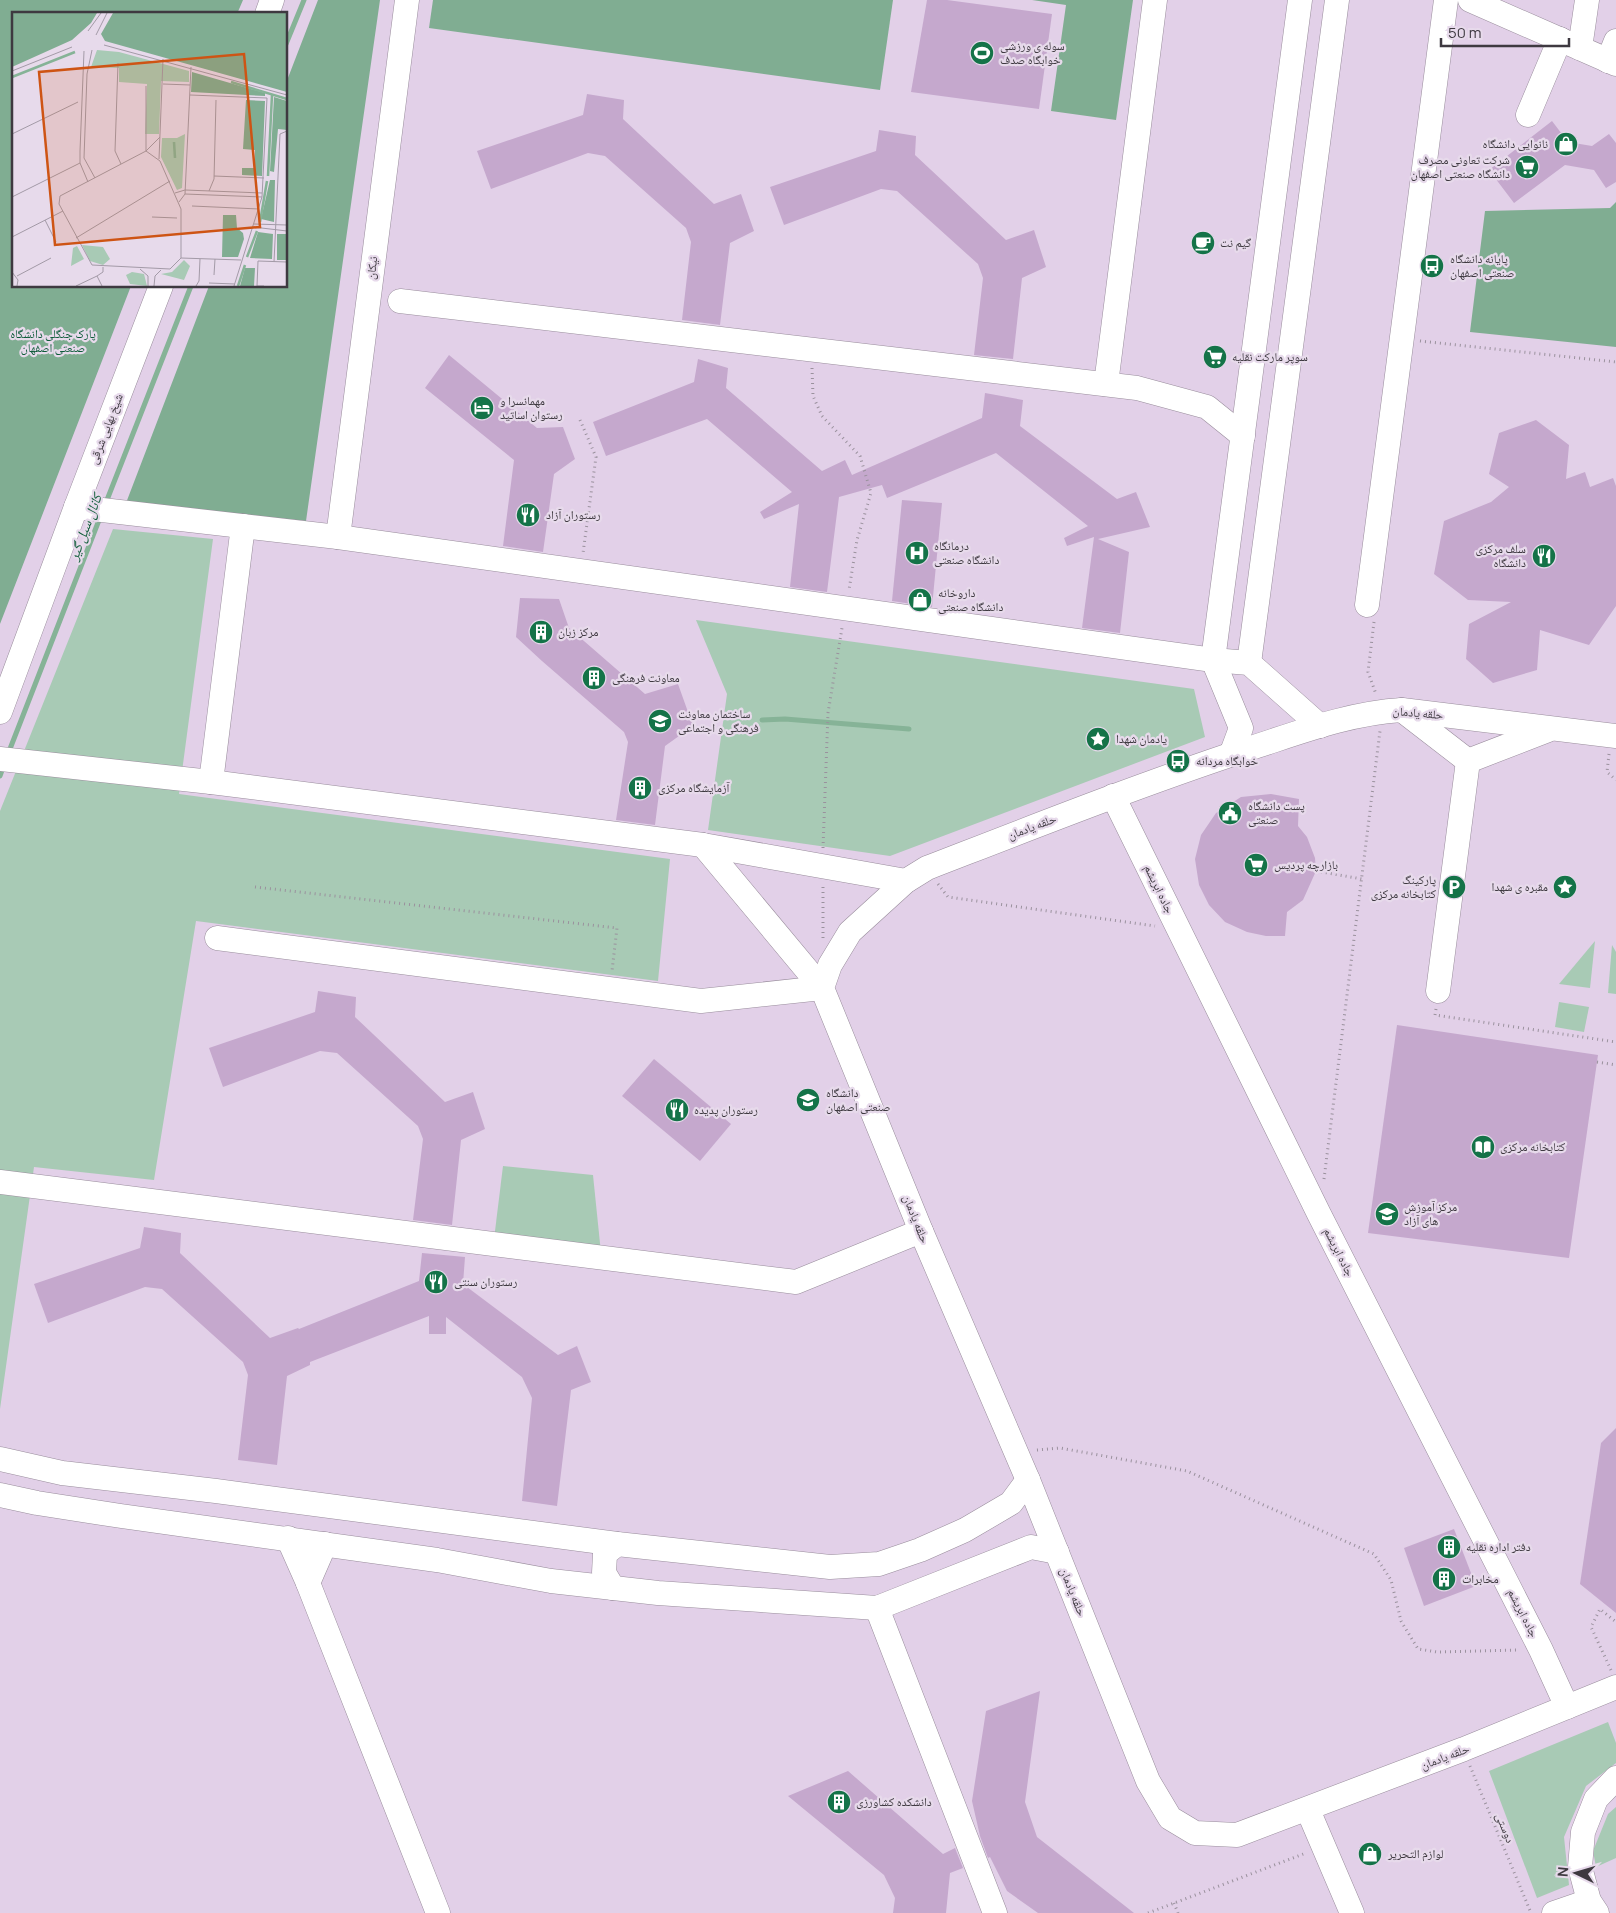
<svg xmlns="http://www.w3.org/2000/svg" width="1616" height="1913" viewBox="0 0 1616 1913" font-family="Manrope,'Noto Naskh Arabic',sans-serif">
<rect width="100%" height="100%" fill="#e7daeb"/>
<path fill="#e2d0e8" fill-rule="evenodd" d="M 0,0 L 1616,0 L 1616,1913 L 0,1913 ZM 14,14 L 286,14 L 286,286 L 14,286 Z"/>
<g fill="#a8cab5">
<polygon points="113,529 213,539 179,794 670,859 658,981 196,921 154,1180 34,1167 0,1409 0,811"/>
<polygon points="696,620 1194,689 1205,737 890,856 708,830 727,694"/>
<polygon points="1595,941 1590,988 1559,984"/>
<polygon points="1612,945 1616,952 1616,994 1608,993"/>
<polygon points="1559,1002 1589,1007 1584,1032 1555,1027"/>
<polygon points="503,1166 593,1175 601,1253 494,1239"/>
<polygon points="1608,1722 1616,1743 1616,1763 1586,1786 1564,1837 1569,1885 1537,1898 1489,1771"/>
<polygon points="1616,1807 1616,1858 1596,1867 1593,1851 1608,1814"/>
</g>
<g fill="#80ad92">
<polygon points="0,0 243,0 237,14 14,14 14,286 131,286 0,624"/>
<polygon points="318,0 380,0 306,521 126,503 209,286 286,286 286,83"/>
<polygon points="433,0 893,0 880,90 429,28"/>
<polygon points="1032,0 1133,0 1116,120 1051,111 1066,5"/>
<polygon points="1616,202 1616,347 1470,332 1485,211 1610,208"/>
</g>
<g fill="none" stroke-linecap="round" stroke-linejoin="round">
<g stroke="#86b397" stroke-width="5">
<polyline points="286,44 304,0"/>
<polyline points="105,505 191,286"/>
<polyline points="762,720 785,719 909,729"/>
<polyline points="8,754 101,515"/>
<polyline points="0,776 4,765"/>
</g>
</g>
<g fill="#c5a8cd">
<polygon points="927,0 947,0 1052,14 1039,109 911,92"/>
<polygon points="587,94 624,100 623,119 714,204 741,194 754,231 730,243 720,325 682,320 691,242 686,228 605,156 588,153 491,189 477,151 583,115"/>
<polygon points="1552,121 1568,142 1592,146 1609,134 1616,143 1616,182 1606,188 1594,170 1565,165 1514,203 1489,170"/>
<polygon points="879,130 916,136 915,155 1006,240 1034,230 1046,267 1022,278 1013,359 974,355 983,278 978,264 897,191 881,189 784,225 770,187 876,151"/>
<polygon points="449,355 537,428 563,427 575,459 554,474 543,552 503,546 514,460 425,388"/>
<polygon points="698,359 728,368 726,388 822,471 845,460 852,475 982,418 985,393 1023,400 1020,426 1117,499 1136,492 1150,527 1098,539 1129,552 1120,633 1082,628 1094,537 1067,546 1064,538 1088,526 996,453 887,498 882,485 839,497 827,592 790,587 799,504 764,519 760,512 792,492 707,419 606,456 593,422 694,382"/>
<polygon points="1536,420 1569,445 1566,479 1585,472 1590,487 1613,478 1616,486 1616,606 1589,645 1540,630 1537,670 1493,683 1466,659 1469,624 1511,602 1468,600 1434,574 1444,521 1491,502 1509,487 1489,474 1499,433"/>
<polygon points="902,500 942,503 932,607 892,601"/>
<polygon points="520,598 559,599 569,628 645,694 678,684 693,726 665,746 655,825 616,820 628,742 624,732 542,661 516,637"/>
<polygon points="1271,794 1299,799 1298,826 1307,837 1315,858 1316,871 1303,900 1287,912 1285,936 1266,936 1247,932 1225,922 1209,905 1199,885 1195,859 1201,835 1216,813 1241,797"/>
<polygon points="318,991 356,997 355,1017 445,1102 473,1092 485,1129 461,1140 452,1225 413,1220 423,1139 418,1126 337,1053 320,1051 223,1087 209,1048 315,1012"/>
<polygon points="1397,1025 1598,1055 1569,1258 1368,1233"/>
<polygon points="654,1059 731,1124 700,1161 622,1096"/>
<polygon points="144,1227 181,1233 180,1253 270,1338 298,1328 299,1329 419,1281 422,1253 465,1257 463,1284 558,1355 577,1346 591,1382 571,1390 557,1506 522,1501 532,1398 522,1377 446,1317 446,1334 429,1334 429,1316 310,1362 310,1365 287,1376 277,1465 238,1460 248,1375 243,1362 162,1289 145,1287 48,1323 34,1284 140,1248"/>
<polygon points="1616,1428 1616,1613 1580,1584 1601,1443"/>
<polygon points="1454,1529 1476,1586 1424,1606 1404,1548"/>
<polygon points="1040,1691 1025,1802 1037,1837 1134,1913 1038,1913 1007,1891 990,1857 988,1858 980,1836 972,1801 986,1711"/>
<polygon points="848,1771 943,1854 955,1848 963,1868 950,1873 946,1913 893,1913 895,1898 884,1875 788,1796"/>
<polygon points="1374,1846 1380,1858 1365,1864 1359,1851"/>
</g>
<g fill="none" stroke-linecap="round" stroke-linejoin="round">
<g stroke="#998d9c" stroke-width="25">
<g id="minor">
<polyline points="1470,0 1616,64"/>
<polyline points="267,14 272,0"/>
<polyline points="1580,48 1587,0"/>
<polyline points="1608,61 1616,41"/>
<polyline points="1528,115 1560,39"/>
<polyline points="400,301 1137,388 1207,407 1243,436"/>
<polyline points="1106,384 1155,0"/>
<polyline points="76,507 338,537 1213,660 1249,663 1320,726"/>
<polyline points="338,537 407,0"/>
<polyline points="1367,605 1446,0"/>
<polyline points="1249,663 1337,0"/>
<polyline points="1402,710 1468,761"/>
<polyline points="0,712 76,507 161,286"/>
<path d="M 1616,736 L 1402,710 C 1349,713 1298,733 1248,749 C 1139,785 1033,827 927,868 L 906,881 L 850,932 L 830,965 L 822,988 L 921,1231 L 1028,1480 L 1148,1781 L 1170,1818 L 1195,1833 L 1237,1835 L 1464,1749 L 1616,1687"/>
<polyline points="1231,755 1241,728 1213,660 1300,0"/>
<polyline points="0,759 211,782 703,845 906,881"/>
<polyline points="1468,761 1548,730"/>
<polyline points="211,782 243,526"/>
<polyline points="1113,796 1319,1214 1541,1650 1567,1707"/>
<polyline points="703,845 822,988"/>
<polyline points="217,938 701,1001 822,988"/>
<polyline points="1438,991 1468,761"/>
<polyline points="0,1182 796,1282 921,1231"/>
<polyline points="0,1459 62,1473 216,1491 617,1544 830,1567 879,1564 920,1550 965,1530 1011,1503 1028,1480"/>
<polyline points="0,1495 37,1503 121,1516 437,1560 551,1581 658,1593 877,1608 1031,1547 1057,1552"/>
<polyline points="288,1538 308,1583 325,1544"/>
<polyline points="308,1583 438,1913"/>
<polyline points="613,1588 604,1573 605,1554 617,1544"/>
<polyline points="877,1608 995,1913"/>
<polyline points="1308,1810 1352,1913"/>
<polyline points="1554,1913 1589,1901"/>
<polyline points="1597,1913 1589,1901 1580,1867 1583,1832 1596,1799 1616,1778"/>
</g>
</g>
<g stroke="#9a919d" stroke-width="3" stroke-dasharray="1 4" stroke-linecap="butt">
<polyline points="1420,341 1616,362"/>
<polyline points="812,368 813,396 822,416 860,456 871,493 857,540 849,590"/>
<polyline points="580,420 596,457 583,553"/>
<polyline points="1374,622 1368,672 1376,694"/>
<polyline points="1609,754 1607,772 1616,780"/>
<polyline points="823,848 828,713 842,628"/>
<polyline points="1316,871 1362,879"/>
<polyline points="938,884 948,897 1155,926"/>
<polyline points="255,887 617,928 612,971"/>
<polyline points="823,938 823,887"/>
<polyline points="1436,1009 1435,1015 1616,1042"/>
<polyline points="1597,1062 1616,1065"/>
<polyline points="1324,1179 1380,731"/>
<polyline points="1037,1450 1060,1448 1187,1471 1374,1554 1391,1580 1401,1621 1418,1649 1437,1652 1519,1650"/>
<polyline points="1611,1670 1591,1627 1600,1609 1616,1622"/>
<polyline points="1470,1766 1531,1913"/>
<polyline points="1174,1903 1178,1913"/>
<polyline points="1148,1913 1306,1853"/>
</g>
<use href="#minor" stroke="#fff" stroke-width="24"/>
</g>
<defs>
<g id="stadium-disc" transform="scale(1.25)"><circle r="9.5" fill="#147348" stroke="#e7daeb"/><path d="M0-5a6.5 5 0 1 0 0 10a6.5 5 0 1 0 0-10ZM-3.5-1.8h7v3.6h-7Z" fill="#fff"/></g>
<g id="shop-disc" transform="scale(1.25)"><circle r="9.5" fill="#147348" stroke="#e7daeb"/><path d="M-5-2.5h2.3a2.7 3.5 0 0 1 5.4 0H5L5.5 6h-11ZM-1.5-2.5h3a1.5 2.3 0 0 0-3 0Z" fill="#fff"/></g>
<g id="supermarket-disc" transform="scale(1.25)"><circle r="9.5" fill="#147348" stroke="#e7daeb"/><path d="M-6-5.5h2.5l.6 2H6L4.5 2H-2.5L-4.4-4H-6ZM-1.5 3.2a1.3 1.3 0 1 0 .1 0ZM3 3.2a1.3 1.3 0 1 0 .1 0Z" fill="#fff"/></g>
<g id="cafe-disc" transform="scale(1.25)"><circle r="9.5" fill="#147348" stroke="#e7daeb"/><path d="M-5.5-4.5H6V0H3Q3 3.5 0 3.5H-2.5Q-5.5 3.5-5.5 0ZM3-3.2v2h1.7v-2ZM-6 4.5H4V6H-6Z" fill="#fff"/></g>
<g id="bus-disc" transform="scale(1.25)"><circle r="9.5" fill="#147348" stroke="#e7daeb"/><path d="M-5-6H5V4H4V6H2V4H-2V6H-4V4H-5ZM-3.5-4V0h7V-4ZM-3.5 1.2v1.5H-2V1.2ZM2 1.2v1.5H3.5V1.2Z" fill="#fff"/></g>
<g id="hotel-disc" transform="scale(1.25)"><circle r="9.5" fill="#147348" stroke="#e7daeb"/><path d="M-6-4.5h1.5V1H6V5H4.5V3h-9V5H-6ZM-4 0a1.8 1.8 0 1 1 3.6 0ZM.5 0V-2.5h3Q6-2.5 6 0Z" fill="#fff"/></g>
<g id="restaurant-disc" transform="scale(1.25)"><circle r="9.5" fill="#147348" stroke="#e7daeb"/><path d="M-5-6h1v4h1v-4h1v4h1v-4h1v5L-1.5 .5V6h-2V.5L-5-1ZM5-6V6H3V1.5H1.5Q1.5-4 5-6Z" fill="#fff"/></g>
<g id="hospital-disc" transform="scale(1.25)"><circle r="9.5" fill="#147348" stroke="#e7daeb"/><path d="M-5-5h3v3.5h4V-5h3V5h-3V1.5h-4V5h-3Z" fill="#fff"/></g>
<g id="building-disc" transform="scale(1.25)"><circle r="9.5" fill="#147348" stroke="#e7daeb"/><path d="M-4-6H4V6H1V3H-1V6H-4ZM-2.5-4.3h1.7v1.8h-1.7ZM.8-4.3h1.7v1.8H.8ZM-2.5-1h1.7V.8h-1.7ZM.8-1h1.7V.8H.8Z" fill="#fff"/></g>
<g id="university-disc" transform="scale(1.25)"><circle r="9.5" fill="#147348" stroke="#e7daeb"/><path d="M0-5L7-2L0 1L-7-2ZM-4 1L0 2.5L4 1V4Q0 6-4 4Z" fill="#fff"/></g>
<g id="sight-disc" transform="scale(1.25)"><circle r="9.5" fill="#147348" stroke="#e7daeb"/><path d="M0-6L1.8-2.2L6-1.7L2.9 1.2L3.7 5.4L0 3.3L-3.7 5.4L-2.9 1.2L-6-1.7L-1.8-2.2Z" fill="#fff"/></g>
<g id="civic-disc" transform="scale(1.25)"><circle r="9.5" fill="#147348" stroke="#e7daeb"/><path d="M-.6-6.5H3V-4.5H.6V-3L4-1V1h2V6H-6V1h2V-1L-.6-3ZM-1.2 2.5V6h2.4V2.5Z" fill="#fff"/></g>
<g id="parking-disc" transform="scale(1.25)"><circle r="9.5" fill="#147348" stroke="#e7daeb"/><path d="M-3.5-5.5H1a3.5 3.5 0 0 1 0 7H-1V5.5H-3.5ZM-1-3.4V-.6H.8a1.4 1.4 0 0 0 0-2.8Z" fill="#fff"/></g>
<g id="library-disc" transform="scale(1.25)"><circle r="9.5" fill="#147348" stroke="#e7daeb"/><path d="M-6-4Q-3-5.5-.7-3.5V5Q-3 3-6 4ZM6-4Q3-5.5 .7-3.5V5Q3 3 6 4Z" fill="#fff"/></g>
</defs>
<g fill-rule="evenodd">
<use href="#stadium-disc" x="982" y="53"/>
<use href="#shop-disc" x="1566" y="144"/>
<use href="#supermarket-disc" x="1527" y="167"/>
<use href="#cafe-disc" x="1203" y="243"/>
<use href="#bus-disc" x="1432" y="266"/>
<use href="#supermarket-disc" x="1215" y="357"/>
<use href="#hotel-disc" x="482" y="408"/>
<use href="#restaurant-disc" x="528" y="515"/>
<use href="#hospital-disc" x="917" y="553"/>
<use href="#restaurant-disc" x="1544" y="556"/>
<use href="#shop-disc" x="920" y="600"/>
<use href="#building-disc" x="541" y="632"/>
<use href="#building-disc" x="594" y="678"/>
<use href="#university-disc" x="660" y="721"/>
<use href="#sight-disc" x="1098" y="739"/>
<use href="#bus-disc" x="1178" y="761"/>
<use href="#building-disc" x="640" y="788"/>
<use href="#civic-disc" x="1230" y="813"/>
<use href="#supermarket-disc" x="1256" y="865"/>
<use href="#parking-disc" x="1454" y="887"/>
<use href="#sight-disc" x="1565" y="887"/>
<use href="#university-disc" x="808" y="1100"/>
<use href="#restaurant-disc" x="677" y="1110"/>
<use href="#library-disc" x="1483" y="1147"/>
<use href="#university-disc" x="1387" y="1214"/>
<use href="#restaurant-disc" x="436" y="1282"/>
<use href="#building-disc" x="1449" y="1547"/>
<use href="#building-disc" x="1444" y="1579"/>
<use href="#building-disc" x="839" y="1802"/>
<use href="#shop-disc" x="1370" y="1854"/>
</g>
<g text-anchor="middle" stroke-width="4.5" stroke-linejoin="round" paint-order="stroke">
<g font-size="12" fill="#3e3940" stroke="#e7daeb" text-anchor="start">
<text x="1000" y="50">سوله ی ورزشی<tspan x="1000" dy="14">خوابگاه صدف</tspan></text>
<text x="1548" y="148" text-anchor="end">نانوایی دانشگاه</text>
<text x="1510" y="164" text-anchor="end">شرکت تعاونی مصرف<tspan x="1510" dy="14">دانشگاه صنعتی اصفهان</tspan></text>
<text x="1220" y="247">گیم نت</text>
<text x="1450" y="263">پایانه دانشگاه<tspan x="1450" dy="14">صنعتی اصفهان</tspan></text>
<text x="1232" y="361">سوپر مارکت نقلیه</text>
<text x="500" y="405">مهمانسرا و<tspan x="500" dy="14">رستوان اساتید</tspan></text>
<text x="546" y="519">رستوران آزاد</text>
<text x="934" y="550">درمانگاه<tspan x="934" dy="14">دانشگاه صنعتی</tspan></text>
<text x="1526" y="553" text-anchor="end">سلف مرکزی<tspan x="1526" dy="14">دانشگاه</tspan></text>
<text x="938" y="597">داروخانه<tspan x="938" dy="14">دانشگاه صنعتی</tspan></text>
<text x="558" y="636">مرکز زبان</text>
<text x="612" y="682">معاونت فرهنگی</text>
<text x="678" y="718">ساختمان معاونت<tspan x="678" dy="14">فرهنگی و اجتماعی</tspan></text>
<text x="1116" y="743">یادمان شهدا</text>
<text x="1196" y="765">خوابگاه مردانه</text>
<text x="658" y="792">آزمایشگاه مرکزی</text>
<text x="1248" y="810">پست دانشگاه<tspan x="1248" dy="14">صنعتی</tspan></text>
<text x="1274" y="869">بازارچه پردیس</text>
<text x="1436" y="884" text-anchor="end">پارکینگ<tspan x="1436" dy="14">کتابخانه مرکزی</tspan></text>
<text x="1548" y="891" text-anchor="end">مقبره ی شهدا</text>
<text x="826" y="1097">دانشگاه<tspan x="826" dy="14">صنعتی اصفهان</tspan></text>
<text x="694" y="1114">رستوران پدیده</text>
<text x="1500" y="1151">کتابخانه مرکزی</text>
<text x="1404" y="1211">مرکز آموزش<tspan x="1404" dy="14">های آزاد</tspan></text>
<text x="454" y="1286">رستوران سنتی</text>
<text x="1466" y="1551">دفتر اداره نقلیه</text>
<text x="1462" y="1583">مخابرات</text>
<text x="856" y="1806">دانشکده کشاورزی</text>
<text x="1388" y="1858">لوازم التحریر</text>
</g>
<g font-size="12" fill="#3e3940" stroke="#e7daeb">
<text transform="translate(372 268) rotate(-83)" y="4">نیکان</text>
<text transform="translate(106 429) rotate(-69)" y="4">شیخ بهایی شرقی</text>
<text transform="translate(1418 713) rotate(5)" y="4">حلقه یادمان</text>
<text transform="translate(1032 827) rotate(-21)" y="4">حلقه یادمان</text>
<text transform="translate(1159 889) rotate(64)" y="4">جاده ابریشم</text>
<text transform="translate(916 1219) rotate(68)" y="4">حلقه یادمان</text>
<text transform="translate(1339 1252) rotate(63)" y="4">جاده ابریشم</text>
<text transform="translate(1073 1592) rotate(68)" y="4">حلقه یادمان</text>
<text transform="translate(1523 1613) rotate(63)" y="4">جاده ابریشم</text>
<text transform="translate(1445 1757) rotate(-21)" y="4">حلقه یادمان</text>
<text transform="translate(1505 1828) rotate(68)" y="4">دوستی</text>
</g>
<g font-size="12" fill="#0c5b38" stroke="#e7daeb">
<text x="53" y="338">پارک جنگلی دانشگاه<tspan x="53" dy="14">صنعتی اصفهان</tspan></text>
</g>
<g font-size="14" font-style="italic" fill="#16613e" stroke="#e7daeb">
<text transform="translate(85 527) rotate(-69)" y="5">کانال سیل گیر</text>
</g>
</g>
<g transform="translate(12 12)">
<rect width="275" height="275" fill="#e7daeb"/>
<path d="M 85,38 L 107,40 L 177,59 L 177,70 L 149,69 L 147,122 L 133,122 L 135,72 L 107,70 L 107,56 L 79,55 ZM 173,122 L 170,176 L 165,178 L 149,145 L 150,126 L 165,126 ZM 70,233 L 91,235 L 98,247 L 91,253 L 78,249 ZM 65,234 L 72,247 L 59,254 L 61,236 ZM 172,248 L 178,254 L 172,268 L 149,262 L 160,260 ZM 120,260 L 132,262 L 135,274 L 118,272 L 114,263 Z" fill="#a8cab5"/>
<path d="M 0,1 L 85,1 L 79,11 L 60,28 L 0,55 ZM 101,1 L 275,1 L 275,80 L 93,29 L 89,22 ZM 180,60 L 253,81 L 253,84 L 179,80 ZM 262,85 L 275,89 L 275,118 L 266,117 L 262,160 L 258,159 ZM 234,88 L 253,89 L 250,164 L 230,163 L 230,156 L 242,156 L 243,138 L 231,137 ZM 258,168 L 263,168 L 262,210 L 249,207 ZM 211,203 L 224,203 L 225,216 L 231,221 L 232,227 L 226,245 L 210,245 ZM 246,220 L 261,222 L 260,247 L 238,246 ZM 265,222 L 275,222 L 275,248 L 265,248 ZM 233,256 L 243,256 L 242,274 L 228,274 Z" fill="#80ad92"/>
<path fill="none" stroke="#86b397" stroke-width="2.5" d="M 0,65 L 63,40M 219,70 L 275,87M 162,130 L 163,146M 256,164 L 260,83M 248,210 L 255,169M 235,245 L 245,219M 226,274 L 233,253"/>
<path fill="none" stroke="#a39aa7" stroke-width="1" d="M 76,19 L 89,1M 84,23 L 95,1M 92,33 L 275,83M 80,38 L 75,62 L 72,146 L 83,166M 72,39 L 68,139 L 68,151 L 76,170M 106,51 L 103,139 L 109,152M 0,59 L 60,35M 151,72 L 178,73M 134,74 L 134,139M 178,83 L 255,86 L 250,185 L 222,274M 0,122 L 66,90M 134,139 L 148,149 L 169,197 L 169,246 L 158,257 L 80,253 L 47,192 L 48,184 ZM 134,139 L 148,125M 147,147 L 151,47M 202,164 L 252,166M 197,179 L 202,167 L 204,88M 163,181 L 173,178 L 250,181M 173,182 L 250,185M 0,185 L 68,151M 167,190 L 173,182 L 179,55M 180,194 L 247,197M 140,205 L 165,206M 33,208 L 44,230M 242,212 L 275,213M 241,215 L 275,219M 0,225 L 51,199M 64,226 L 158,169M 169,246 L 229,248M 262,250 L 268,122 L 275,119M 128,257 L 136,264 L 136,274M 0,260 L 6,268 L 5,274M 202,263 L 203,247M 5,264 L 39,246M 197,271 L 223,272M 64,274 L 85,264M 90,274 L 85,264 L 91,260 L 91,255M 142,274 L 143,264 L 149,258M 184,274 L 187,269 L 188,247M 252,274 L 245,274 L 246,249 L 275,250"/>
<path fill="#ce5414" fill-opacity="0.15" stroke="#ce5414" stroke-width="2.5" d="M 232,42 L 248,215 L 43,233 L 27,60 Z"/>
<rect width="275" height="275" fill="none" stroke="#3e3940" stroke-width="2.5"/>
</g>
<g transform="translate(1576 1873) rotate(275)" stroke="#e7daeb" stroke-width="4" paint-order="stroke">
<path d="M0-4L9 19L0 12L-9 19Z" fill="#3e3940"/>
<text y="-8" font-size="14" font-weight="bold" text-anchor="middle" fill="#3e3940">N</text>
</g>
<path d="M1441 38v8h128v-8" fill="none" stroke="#3e3940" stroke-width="2.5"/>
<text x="1448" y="38" font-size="15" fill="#3e3940" stroke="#e7daeb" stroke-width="4" paint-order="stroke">50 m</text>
</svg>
